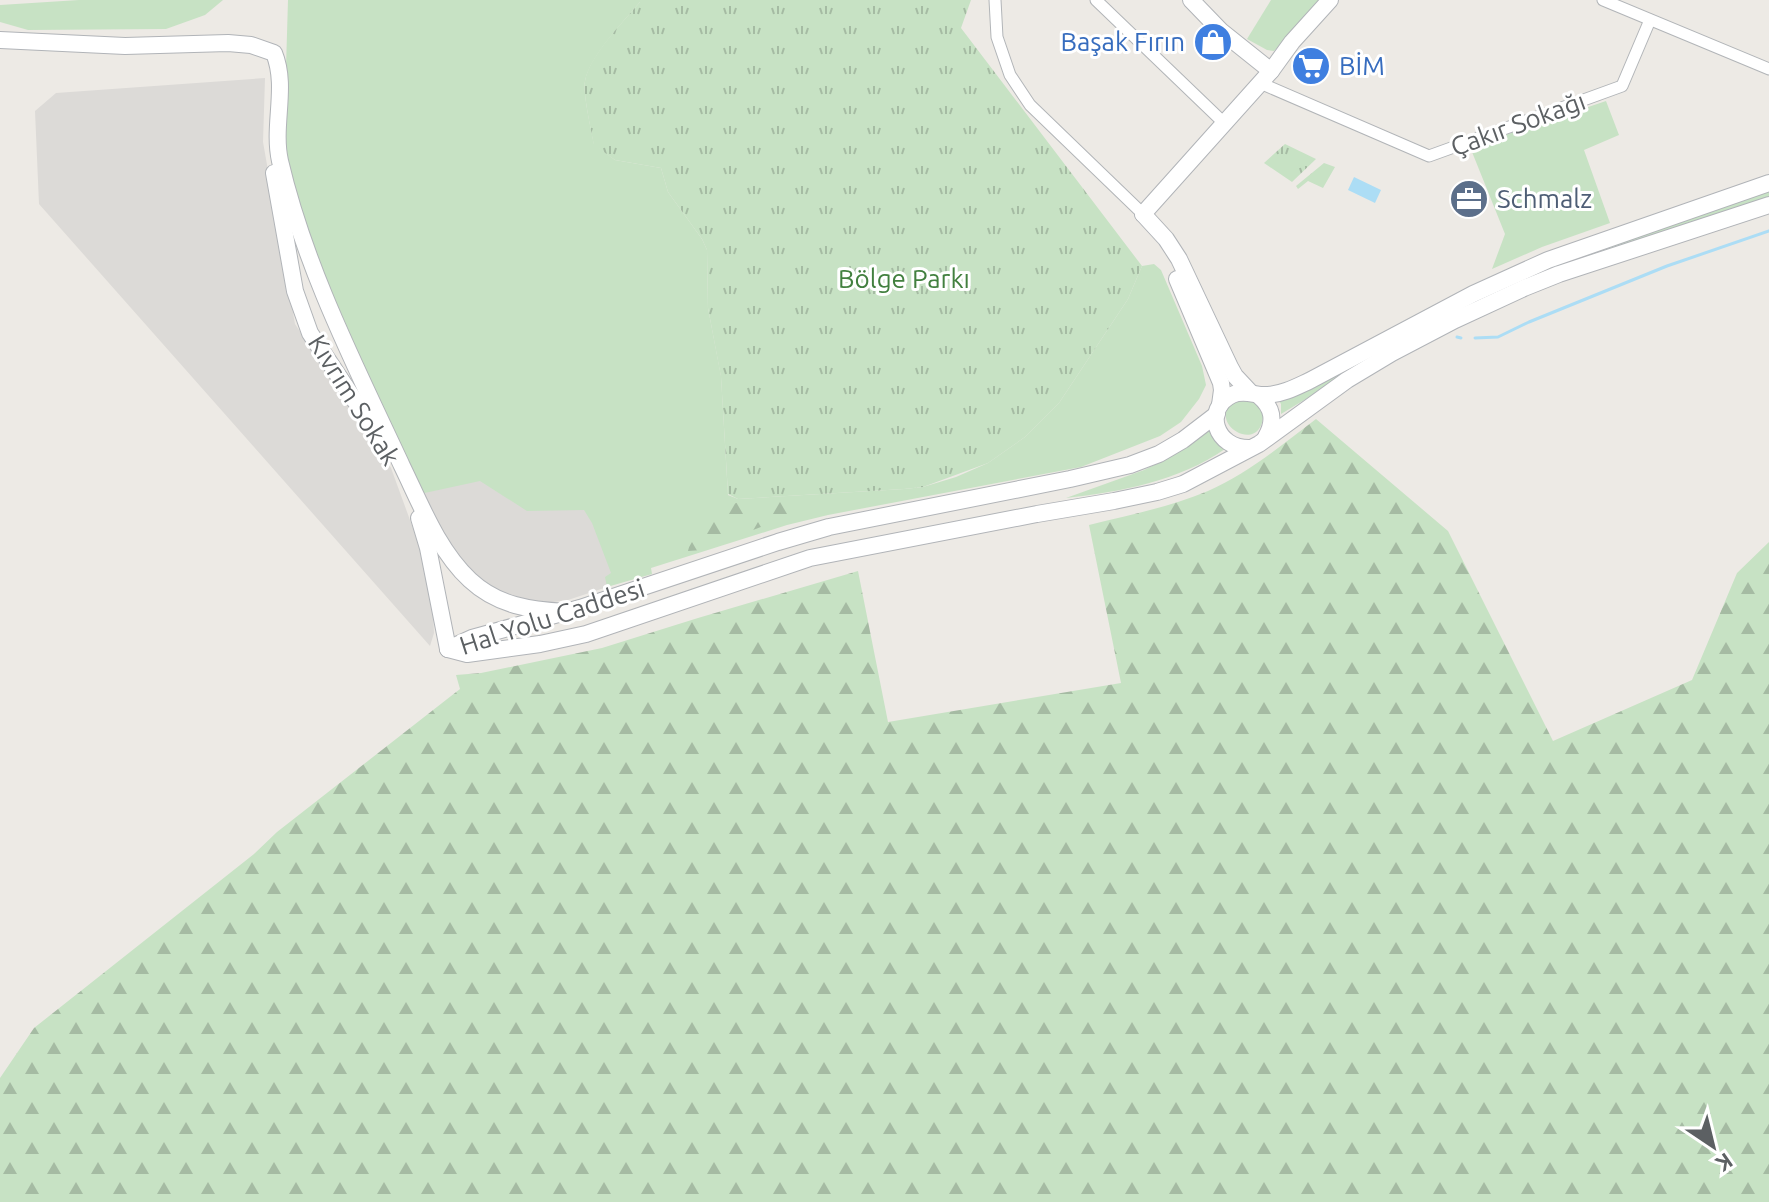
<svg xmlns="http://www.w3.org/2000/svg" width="1769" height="1202" viewBox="0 0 1769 1202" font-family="Ubuntu,sans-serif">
<defs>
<pattern id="forest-firs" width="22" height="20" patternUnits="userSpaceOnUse" patternTransform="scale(2)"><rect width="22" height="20" fill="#c7e2c4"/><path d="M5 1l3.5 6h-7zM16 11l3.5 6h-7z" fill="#a5bba3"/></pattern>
<pattern id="park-tufts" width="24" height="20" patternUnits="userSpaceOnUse" patternTransform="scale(2)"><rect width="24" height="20" fill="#c7e2c4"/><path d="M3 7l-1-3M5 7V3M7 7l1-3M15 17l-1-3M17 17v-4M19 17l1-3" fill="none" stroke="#a5bba3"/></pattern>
<pattern id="water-ripples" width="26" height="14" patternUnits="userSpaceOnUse" patternTransform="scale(2)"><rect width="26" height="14" fill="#acddf5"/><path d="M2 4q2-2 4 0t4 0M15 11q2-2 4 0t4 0" fill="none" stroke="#8fb7ca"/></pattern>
</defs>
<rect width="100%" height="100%" fill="#edeae5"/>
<g fill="#dcdad7">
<polygon points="265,78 263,142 295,324 391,468 422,553 433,613 434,633 430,646 39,204 35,111 56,93"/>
<polygon points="478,477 585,508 623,563 607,587 568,600 540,604 502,594 478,581 461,564 420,494"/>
</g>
<g fill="#c7e2c4">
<polygon points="79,0 223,0 205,15 166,29 28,30 0,22 0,5"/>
<path d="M 288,0 L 640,0 L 640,2 C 624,21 590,56 585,81 C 583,95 591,128 594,144 L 615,160 L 661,168 L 668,192 L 702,239 L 707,250 L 708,308 L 721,376 L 728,495 L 738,499 L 904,489 L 923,487 L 956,477 L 988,463 L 1025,437 L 1059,403 L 1128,299 L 1142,266 L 1154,264 L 1161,270 L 1202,366 L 1206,385 L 1199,399 L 1181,422 L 1160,436 L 1081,467 L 828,515 L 787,525 L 651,568 L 652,574 L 607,587 L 605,577 L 611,573 L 592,523 L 584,510 L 527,511 L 480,481 L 420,494 L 316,256 L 288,164 L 284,135 Z"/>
<polygon points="1271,0 1320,0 1274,51 1267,50 1247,39"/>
<polygon points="1606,101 1619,135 1584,150 1610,223 1542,247 1492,269 1505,234 1470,147"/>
<polygon points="1769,191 1769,197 1558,265 1511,285 1456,312 1510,282 1556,263"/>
<polygon points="1407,338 1281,414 1281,404 1276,395"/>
<path d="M 1248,397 L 1263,408 C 1267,457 1210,428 1230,405 C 1234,401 1243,399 1248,397 Z"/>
<path d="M 1209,429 L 1215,441 L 1225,449 C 1179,481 1120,492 1066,498 L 1144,470 L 1170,457 Z"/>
</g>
<g fill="url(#forest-firs)">
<path d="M 1316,419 L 1448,531 L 1553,741 L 1692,680 L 1737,573 L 1769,542 L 1769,1202 L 0,1202 L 0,1078 L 34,1028 L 254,854 L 277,832 L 460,689 L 456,675 L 481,673 L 602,648 L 698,618 L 858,571 L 888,722 L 1121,683 L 1089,525 C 1129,515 1170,507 1208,491 C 1248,473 1282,445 1316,419 Z"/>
<polygon points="821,495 822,503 702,550 688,551 692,534 704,514 739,502 776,497"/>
</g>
<g fill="url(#park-tufts)">
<path d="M 640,0 L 971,0 L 961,28 L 1142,266 L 1128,299 L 1059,403 L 1025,437 L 988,463 L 923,487 L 904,489 L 738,499 L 728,494 L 721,377 L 708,308 L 707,250 L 702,239 L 668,192 L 661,168 L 615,160 L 594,145 C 591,129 583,95 585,81 C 589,56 624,21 640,2 Z"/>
<polygon points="1285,144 1316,159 1292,182 1264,163"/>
<polygon points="1324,163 1335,167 1323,188 1308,181 1298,189 1296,186"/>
</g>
<polygon fill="url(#water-ripples)" points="1354,177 1381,190 1375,203 1348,190"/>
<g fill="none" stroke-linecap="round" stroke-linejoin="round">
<g stroke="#acddf5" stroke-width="3">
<polyline points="1457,337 1461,338"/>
<polyline points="1475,338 1498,337 1529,322 1667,266 1769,231"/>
</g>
<g stroke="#b2b5b8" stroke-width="13">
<g id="street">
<polyline points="995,0 997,37 1010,75 1030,105 1143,214"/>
<polyline points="1096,0 1224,123"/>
<polyline points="1603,0 1769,69"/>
<polyline points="1260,83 1429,156 1622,86 1650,20"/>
</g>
</g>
<g stroke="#b1b4b8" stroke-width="18">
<g id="secondary">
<polyline points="1191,0 1221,31 1271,71"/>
<path d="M 0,40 L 125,46 L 228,43 L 251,45 L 274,53 C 288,87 272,125 280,161 C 305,268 356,367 402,466 C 421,505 438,550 470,580 C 498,606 530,610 566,612"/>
<polyline points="274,173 295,291 310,333 381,440"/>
<polyline points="1143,214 1271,71 1292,42 1330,0"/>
<polyline points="1143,214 1166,239 1179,259 1230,367 1235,376 1250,392"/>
<polyline points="1177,279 1221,383 1222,390 1220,405"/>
<path d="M 1259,396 C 1273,408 1275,421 1266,437"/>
<path d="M 1250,448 C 1215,449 1203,409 1232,395 C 1244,389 1255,396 1268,395 C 1283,394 1296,387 1309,381 L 1473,294 L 1548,260 L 1769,183"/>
<polyline points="419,518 428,548 448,649"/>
<polyline points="448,649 467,654 540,644 586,634 810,558 1037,514 1114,501 1157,492 1183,484 1259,444 1347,380 1392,353 1455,320 1524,288 1559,274 1769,205"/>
<polyline points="448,649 472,638 580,608 778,542 829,527 1070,479 1130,465 1159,454 1183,440 1217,414"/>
</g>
</g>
<use href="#street" stroke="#fff" stroke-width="11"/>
<use href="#secondary" stroke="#fff" stroke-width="16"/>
</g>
<defs>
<g id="shop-disc" transform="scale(2)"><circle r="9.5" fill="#3f7fe0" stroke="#fff"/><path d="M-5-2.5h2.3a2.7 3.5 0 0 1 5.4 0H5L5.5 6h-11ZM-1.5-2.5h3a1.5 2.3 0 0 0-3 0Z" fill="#fff"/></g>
<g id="supermarket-disc" transform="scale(2)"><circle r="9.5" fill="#3f7fe0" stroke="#fff"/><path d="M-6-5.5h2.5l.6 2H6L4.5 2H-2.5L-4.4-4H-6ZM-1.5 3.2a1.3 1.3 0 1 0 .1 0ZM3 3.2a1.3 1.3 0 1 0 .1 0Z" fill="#fff"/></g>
<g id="office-disc" transform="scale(2)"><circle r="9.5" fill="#5c6f8a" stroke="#fff"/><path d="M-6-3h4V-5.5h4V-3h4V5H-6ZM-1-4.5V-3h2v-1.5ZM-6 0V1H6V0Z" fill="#fff"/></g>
</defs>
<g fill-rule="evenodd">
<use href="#shop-disc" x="1213" y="42"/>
<use href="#supermarket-disc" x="1311" y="66"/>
<use href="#office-disc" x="1469" y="199"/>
</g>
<g text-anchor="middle" stroke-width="6" stroke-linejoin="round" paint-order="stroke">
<g font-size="26" fill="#366cbe" stroke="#fff" text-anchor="end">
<text x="1185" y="51">Başak Fırın</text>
<text x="1339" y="75" text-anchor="start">BİM</text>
</g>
<g font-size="26" fill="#5c6063" stroke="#fff">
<text transform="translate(1518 124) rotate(-20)" y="9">Çakır Sokağı</text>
<text transform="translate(354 400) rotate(58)" y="9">Kıvrım Sokak</text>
<text transform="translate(552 617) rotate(-18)" y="9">Hal Yolu Caddesi</text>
</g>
<g font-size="26" fill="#4e5e75" stroke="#fff" text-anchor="start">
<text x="1497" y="208">Schmalz</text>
</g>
<g font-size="26" fill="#42803f" stroke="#fff">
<text x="904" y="288">Bölge Parkı</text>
</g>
</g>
<g transform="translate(1713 1146) rotate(145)" stroke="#ffffff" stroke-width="6" paint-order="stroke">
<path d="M0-6L14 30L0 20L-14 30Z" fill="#5c6063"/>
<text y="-12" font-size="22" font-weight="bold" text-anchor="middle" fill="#5c6063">K</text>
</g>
</svg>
